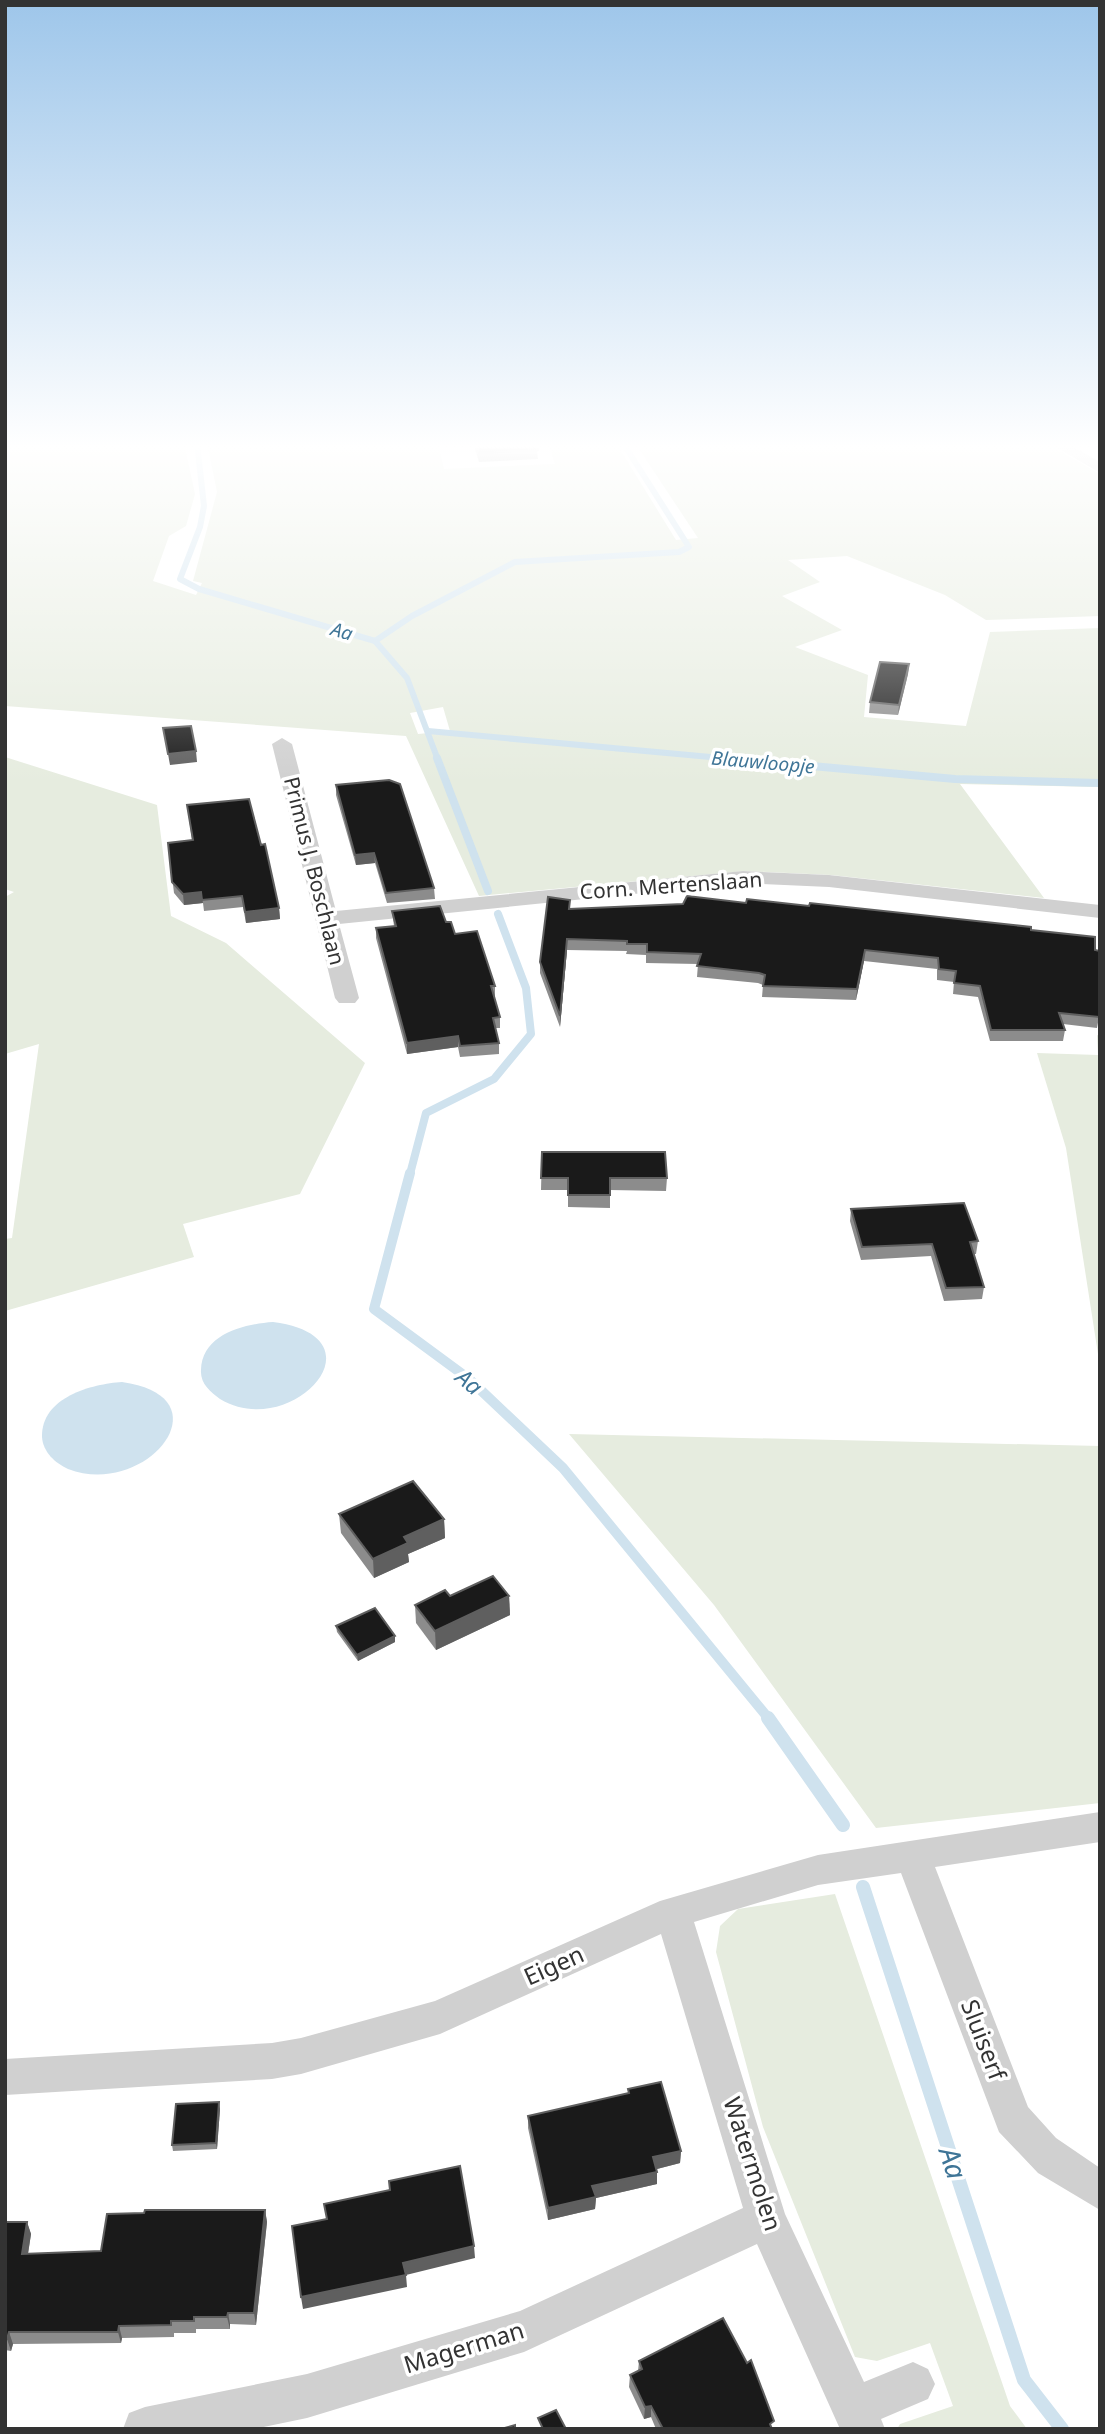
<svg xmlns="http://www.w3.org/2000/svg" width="1105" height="2434" viewBox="0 0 1105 2434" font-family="'Noto Sans',sans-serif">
<rect width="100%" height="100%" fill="#fff"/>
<g fill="#e6ecdf" fill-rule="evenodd">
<path d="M 5,443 L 184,443 L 195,494 L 186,526 L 169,536 L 153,581 L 196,595 L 202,583 L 193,581 L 217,492 L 207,443 L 438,443 L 444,469 L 555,464 L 548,443 L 616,443 L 676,540 L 698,538 L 635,443 L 1046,443 L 1100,474 L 1100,616 L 986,620 L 945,595 L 847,556 L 788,560 L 820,582 L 782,596 L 842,630 L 795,647 L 868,675 L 864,717 L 966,726 L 990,632 L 1100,628 L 1100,787 L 960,784 L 1044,898 L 831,875 L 745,871 L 479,896 L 406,736 L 5,706 ZM 443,707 L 450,731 L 418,734 L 410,713 Z"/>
<polygon points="5,757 157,805 171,916 226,943 365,1063 300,1194 183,1224 194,1257 5,1311 5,1239 12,1238 39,1044 5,1054 5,897 14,892 5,889"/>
<polygon points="1097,1035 1100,1036 1100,1367 1066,1148 1037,1053 1098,1055"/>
<polygon points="569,1434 1100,1446 1100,1803 876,1828 714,1605"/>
<polygon points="835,1894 1010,2406 1027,2429 897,2429 900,2424 953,2406 930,2343 877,2361 855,2357 763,2127 716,1952 720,1926 738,1909"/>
</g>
<g fill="#cfe2ee">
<path d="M 273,1322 C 388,1337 291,1442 220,1399 C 210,1392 200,1383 201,1370 C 202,1334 244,1324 273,1322 Z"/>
<path d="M 122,1382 C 229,1397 146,1499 68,1469 C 55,1463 43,1452 42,1437 C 41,1397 92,1384 122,1382 Z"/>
</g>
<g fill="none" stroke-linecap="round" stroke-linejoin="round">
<g stroke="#cfe2ee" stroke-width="6">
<polyline points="197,443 204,506 200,527 180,579 199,589 375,641 407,678 438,760"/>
<polyline points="375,641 412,616 515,562 679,552 689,547 623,443"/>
<polyline points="428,731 743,760"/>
</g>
<g stroke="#cfe2ee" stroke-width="8">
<polyline points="437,758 488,891"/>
<polyline points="724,758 955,779 1100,783"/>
<polyline points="410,1174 426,1113 494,1079 531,1034 526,988 498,914"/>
</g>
<polyline stroke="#cfe2ee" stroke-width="10" points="410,1173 374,1309 469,1379 563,1468 769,1719"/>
<g stroke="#cfe2ee" stroke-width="14">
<polyline points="768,1718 843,1825"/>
<polyline points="863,1887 1024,2380 1062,2429"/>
</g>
<g fill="#d0d0d0" fill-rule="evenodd">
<polygon points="1049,443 1067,443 1100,462 1100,473"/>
<polygon points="282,738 292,744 336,911 743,871 829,875 1100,905 1100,918 829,887 743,883 339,924 359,998 355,1003 339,1003 335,998 272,744"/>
<polygon points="1100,1812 1100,1842 935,1867 1028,2107 1056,2138 1100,2168 1100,2210 1038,2173 999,2132 901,1873 818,1885 694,1922 785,2214 864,2382 913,2362 928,2369 935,2384 928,2399 881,2419 885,2429 840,2429 757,2244 524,2352 307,2418 254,2429 123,2429 129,2413 145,2407 307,2374 520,2311 743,2208 661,1934 440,2034 301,2074 272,2079 5,2095 5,2059 272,2043 301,2038 435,2001 660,1901 818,1855"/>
</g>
</g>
<g fill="#8c8c8c">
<polygon points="473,443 536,443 538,459 479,462"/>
<polygon points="909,664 908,674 898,715 869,713 870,702"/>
<polygon points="336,785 434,888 435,899 387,903 375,863 356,865 336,795"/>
<polygon points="187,805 261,845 279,908 280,919 246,923 243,907 204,911 203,903 184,905 174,893 168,843 192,840"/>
<polygon points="746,903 809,906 1031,930 1095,950 1099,1017 1097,1028 1063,1024 1065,1030 1063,1041 990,1041 978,997 953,994 954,982 937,980 937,969 864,961 856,1000 762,997 763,985 758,983 697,977 698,964 646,963 646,955 626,954 627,951 567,950 560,1027 540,973 540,962 570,909"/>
<polygon points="392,911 446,922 495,986 495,996 494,996 500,1017 500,1028 495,1028 499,1043 499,1054 460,1057 458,1047 407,1054 376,938 376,928 394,926"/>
<polygon points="542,1152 667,1178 666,1191 610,1190 610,1208 568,1207 568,1190 541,1190"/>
<polygon points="851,1209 978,1241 976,1254 974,1254 984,1287 982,1299 944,1301 931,1256 861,1260 850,1221"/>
<polygon points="339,1514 444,1519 445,1538 408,1554 409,1562 374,1578 341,1533"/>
<polygon points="509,1596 510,1615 436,1650 416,1623 415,1605"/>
<polygon points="336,1626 395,1636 395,1642 358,1661 337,1632"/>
<polygon points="628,2089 681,2151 680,2163 657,2169 657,2184 596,2198 595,2209 548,2220 528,2128 528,2116 628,2093"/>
<polygon points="220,2109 217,2149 173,2151 172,2145"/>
<polygon points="265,2210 267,2222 256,2325 230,2324 230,2329 196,2329 196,2333 174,2333 174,2337 122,2338 121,2343 13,2344 11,2351 5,2350 5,2222 27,2222 31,2234 28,2254 101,2251"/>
<polygon points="639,2361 773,2429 656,2429 651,2417 644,2419 629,2387 630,2375 638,2371"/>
</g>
<g fill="#5f5f5f">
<polygon points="909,664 908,674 898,715 899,705"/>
<polygon points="196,751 197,762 170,765 168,754"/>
<polygon points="374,853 375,863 356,865 355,855"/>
<polygon points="201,892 203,903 184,905 183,894"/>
<polygon points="279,908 280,919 246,923 245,912"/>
<polygon points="567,939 567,950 560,1027 560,1016"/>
<polygon points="865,950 864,961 856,1000 857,989"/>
<polygon points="458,1036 458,1047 407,1054 407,1043"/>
<polygon points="444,1519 445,1538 408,1554 409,1562 374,1578 373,1559 404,1537"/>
<polygon points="509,1596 510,1615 436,1650 435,1631"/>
<polygon points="395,1636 395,1642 358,1661 357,1655"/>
<polygon points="219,2102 220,2109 217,2149 216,2143"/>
<polygon points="681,2151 680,2163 653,2170 653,2157"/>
<polygon points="657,2172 657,2184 596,2198 595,2209 548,2220 548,2208 592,2186"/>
<polygon points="265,2210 267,2222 256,2325 254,2313"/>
<polygon points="27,2222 31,2234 26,2266 22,2254"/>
<polygon points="474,2246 475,2258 406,2275 407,2287 303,2309 301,2297 403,2263"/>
<polygon points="228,2313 230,2324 230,2329 227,2317"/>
<polygon points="119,2326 122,2338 121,2343 118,2332"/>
<polygon points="9,2332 13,2344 11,2351 7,2339"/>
<polygon points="651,2406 651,2417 644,2419 645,2407"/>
</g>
<g fill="#1a1a1a" stroke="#5f5f5f" stroke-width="2">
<polygon points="475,443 536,443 538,450 479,453"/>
<polygon points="880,662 909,664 899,705 870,702"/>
<polygon points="191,726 196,751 168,754 163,728"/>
<polygon points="389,780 400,784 434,888 386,893 374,853 355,855 336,785"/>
<polygon points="249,799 261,845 265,844 279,908 245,912 242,896 202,900 201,892 183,894 172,882 168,843 193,840 187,805"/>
<polygon points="687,896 746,903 747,899 809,906 810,903 1031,927 1031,930 1095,937 1095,950 1100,951 1099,1017 1059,1013 1065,1030 991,1030 980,986 954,983 956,971 939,969 938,958 865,950 857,989 763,986 765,975 759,973 697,966 701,954 647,952 647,944 627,944 627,941 567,939 560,1016 540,962 548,897 570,900 569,909 683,904"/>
<polygon points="440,906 446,922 451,922 455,934 477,931 495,986 491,986 500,1017 493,1018 499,1043 460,1046 458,1036 407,1043 376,928 396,926 392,911"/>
<polygon points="542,1152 665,1152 667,1178 610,1178 610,1195 568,1195 568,1178 541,1178"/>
<polygon points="964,1203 978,1241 970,1242 984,1287 946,1288 932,1244 862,1247 851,1209"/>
<polygon points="413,1481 444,1519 404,1537 408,1543 373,1559 339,1514"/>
<polygon points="493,1576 509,1596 435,1631 415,1605 445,1590 450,1596"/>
<polygon points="375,1608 395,1636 357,1655 336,1626"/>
<polygon points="661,2082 681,2151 653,2157 657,2172 592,2186 596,2197 548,2208 528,2116 629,2093 628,2089"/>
<polygon points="219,2102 216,2143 172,2145 176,2104"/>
<polygon points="460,2166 474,2246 403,2263 406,2275 301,2297 292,2226 327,2219 324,2204 390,2190 389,2181"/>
<polygon points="145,2210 265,2210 254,2313 228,2313 227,2317 194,2317 194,2321 171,2321 171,2325 119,2326 118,2332 9,2332 7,2339 5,2339 5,2222 27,2222 22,2254 101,2251 107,2214 144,2213"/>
<polygon points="723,2318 747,2363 751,2360 774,2421 770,2424 772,2429 663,2429 651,2406 645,2407 630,2375 642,2369 639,2361"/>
<polygon points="556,2410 566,2429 543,2429 538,2418"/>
<polygon points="515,2425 515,2429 501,2429"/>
</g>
<linearGradient id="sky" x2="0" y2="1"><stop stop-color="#9ec6ea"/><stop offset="0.57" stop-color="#fff"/><stop offset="1" stop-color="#fff" stop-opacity="0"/></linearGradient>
<rect width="1105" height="784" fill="url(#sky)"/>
<g text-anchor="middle" stroke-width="7" stroke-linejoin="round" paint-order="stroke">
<g font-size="19" font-style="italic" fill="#3f7597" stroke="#fff">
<text transform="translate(342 631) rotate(16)" y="7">Aa</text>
<text transform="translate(763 762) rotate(5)" y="7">Blauwloopje</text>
</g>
<g font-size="21" fill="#333" stroke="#fff">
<text transform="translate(314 871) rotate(76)" y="7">Primus J. Boschlaan</text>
<text transform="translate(671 886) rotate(-4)" y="7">Corn. Mertenslaan</text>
</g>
<g font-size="23" font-style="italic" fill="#3f7597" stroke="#fff">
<text transform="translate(469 1382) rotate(40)" y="8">Aa</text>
</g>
<g font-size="24" fill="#333" stroke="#fff">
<text transform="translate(554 1966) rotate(-24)" y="8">Eigen</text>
<text transform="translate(983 2040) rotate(69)" y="8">Sluiserf</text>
<text transform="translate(752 2164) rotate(72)" y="8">Watermolen</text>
<text transform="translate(464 2348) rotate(-17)" y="8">Magerman</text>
</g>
<g font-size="28" font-style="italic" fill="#3f7597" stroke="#fff">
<text transform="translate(953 2163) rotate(72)" y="10">Aa</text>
</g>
</g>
<rect width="1105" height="2434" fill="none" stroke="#333333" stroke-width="14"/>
</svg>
